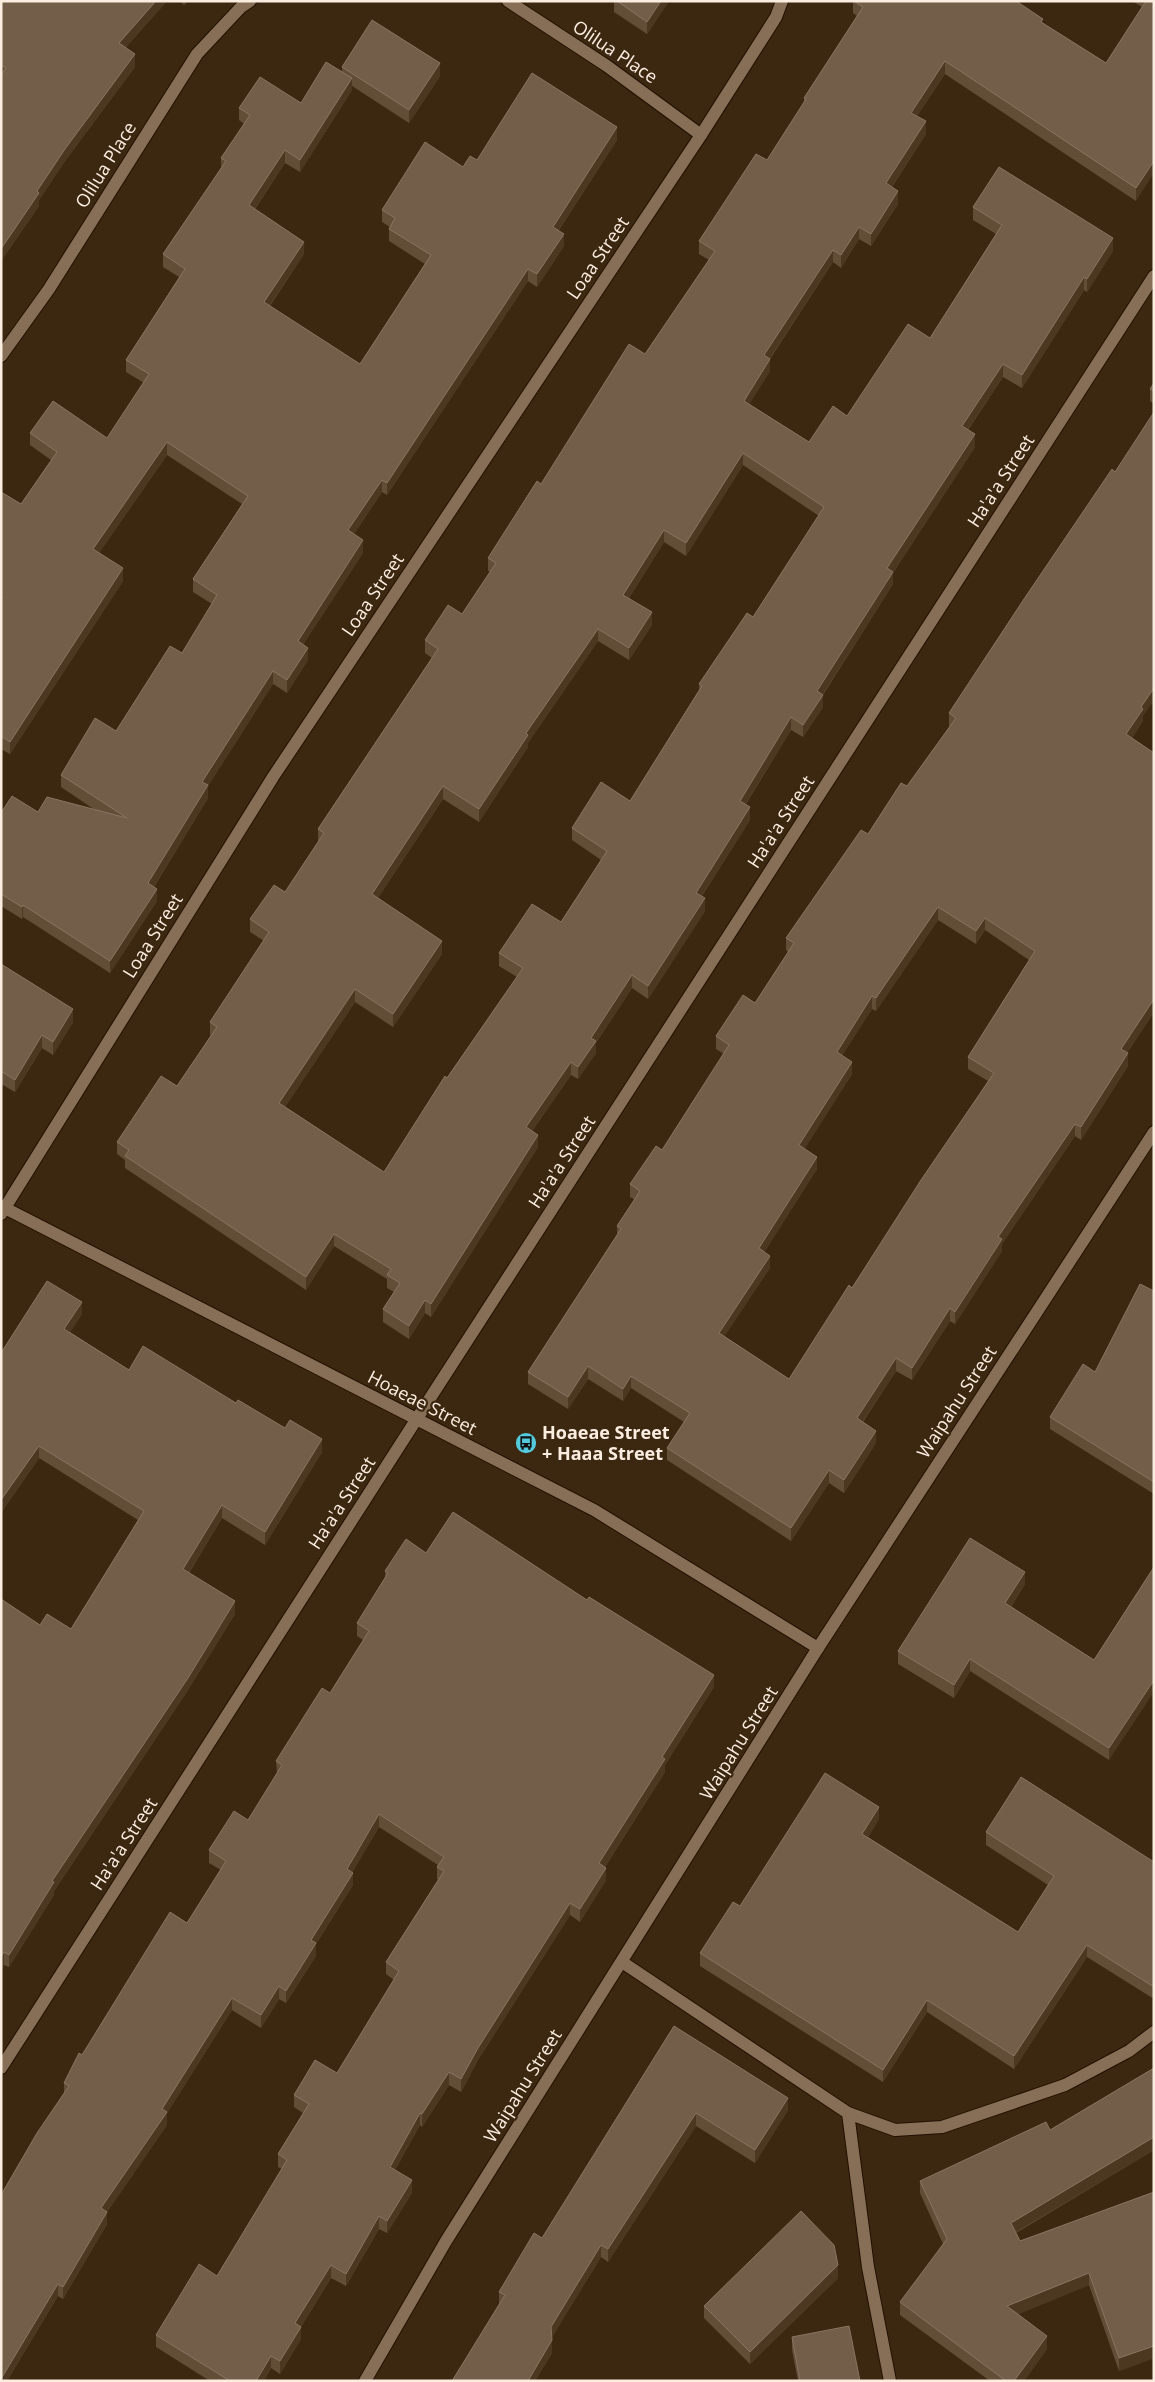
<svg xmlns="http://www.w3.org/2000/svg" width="1155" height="2382" viewBox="0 0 1155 2382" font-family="'Open Sans',sans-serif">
<rect width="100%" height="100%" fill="#3c2811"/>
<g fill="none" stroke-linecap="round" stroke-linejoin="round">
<g stroke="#221000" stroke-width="14">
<g id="service">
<polyline points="622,1962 848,2113 868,2267 890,2381"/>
<polyline points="848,2113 895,2130 942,2127 1065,2085 1129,2051 1154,2032"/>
</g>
</g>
<g stroke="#221000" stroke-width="14">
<g id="minor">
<polyline points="508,1 607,66 701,135"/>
<polyline points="1,356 49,289 197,54 241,7 250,1"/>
<polyline points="1,1214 273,777 701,135 776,17 782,1"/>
<polyline points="1,2068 416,1420 1154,276"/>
</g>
</g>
<g stroke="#221000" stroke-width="14">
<g id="tertiary">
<polyline points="1,1206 594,1510 818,1648"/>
<polyline points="365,2381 446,2241 818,1648 1154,1132"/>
</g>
</g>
<use href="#service" stroke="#876f57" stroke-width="12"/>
<use href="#minor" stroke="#876f57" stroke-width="12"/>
<use href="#tertiary" stroke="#876f57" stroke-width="12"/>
</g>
<g fill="#624d37" fill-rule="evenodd">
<polygon points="1,1 167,1 126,47 135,67 65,161 39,200 39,206 1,261"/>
<polygon points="180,1 188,1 184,5"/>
<polygon points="614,1 669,1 647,34 614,12"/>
<path d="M 853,1 L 1016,1 L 1043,23 L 1106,63 L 1142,7 L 1132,1 L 1154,1 L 1136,201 L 945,74 L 917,116 L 926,134 L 892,187 L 898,204 L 871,246 L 859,239 L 841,268 L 833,262 L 770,359 L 770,371 L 749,404 L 809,442 L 847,416 L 930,338 L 996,234 L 973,220 L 973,207 L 1113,251 L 1087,292 L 1084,290 L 1022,388 L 1003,377 L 968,430 L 975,447 L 893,573 L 893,584 L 823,695 L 823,707 L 803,737 L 791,730 L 746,804 L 750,820 L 702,896 L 705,911 L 648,999 L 632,988 L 596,1043 L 596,1053 L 578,1079 L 571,1075 L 532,1131 L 538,1147 L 431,1317 L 425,1313 L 409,1339 L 383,1322 L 383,1309 L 394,1292 L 387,1288 L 387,1279 L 334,1246 L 306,1290 L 125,1168 L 125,1160 L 117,1154 L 117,1142 L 177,1086 L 211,1035 L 210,1035 L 210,1022 L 264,941 L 250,932 L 250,919 L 285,892 L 318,842 L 318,829 L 432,658 L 425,653 L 425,640 L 462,614 L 490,572 L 488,571 L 488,558 L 541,484 L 645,354 L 709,260 L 699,254 L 699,241 L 767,160 L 804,103 L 804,98 L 857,16 L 853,13 ZM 743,465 L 819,516 L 753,617 L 699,684 L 699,690 L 630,801 L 572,828 L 572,840 L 601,860 L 561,922 L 499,953 L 499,966 L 517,977 L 447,1078 L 384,1172 L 285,1107 L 355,1002 L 393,1027 L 442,954 L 378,898 L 443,799 L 479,822 L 528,747 L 528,743 L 598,641 L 629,660 L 652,625 L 629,598 L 664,542 L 686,556 Z"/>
<polygon points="342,67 440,76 409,123 352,86 352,90 300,172 285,163 255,209 304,254 270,306 360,364 425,264 389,241 389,229 390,227 382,222 382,210 463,167 477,160 617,140 559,230 564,246 537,287 528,281 387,495 382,492 354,534 363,553 303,644 308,660 287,693 273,684 208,786 208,798 154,887 157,901 110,973 23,917 22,919 1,906 1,813 95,810 61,787 61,775 116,731 182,653 212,604 193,592 193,579 242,504 167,455 99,553 123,581 10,754 1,749 1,492 21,504 51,460 30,445 30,433 107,438 144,383 126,372 126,360 179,277 163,267 163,254 221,168 221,158 244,124 239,120 239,108 301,103 342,71"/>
<polygon points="1154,383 1154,404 1150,401 1150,389"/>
<path d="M 949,713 L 1143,716 L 1143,721 L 1132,738 L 1154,753 L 1154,1012 L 1127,1053 L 1128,1066 L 1081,1140 L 1075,1136 L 1002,1244 L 1002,1251 L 955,1324 L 950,1321 L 912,1380 L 896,1371 L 863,1422 L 876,1443 L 844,1493 L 829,1483 L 791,1541 L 667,1460 L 667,1448 L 684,1422 L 631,1388 L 623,1401 L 588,1379 L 568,1409 L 528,1384 L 528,1372 L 617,1235 L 617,1226 L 635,1200 L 630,1197 L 630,1184 L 662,1150 L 724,1054 L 716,1049 L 716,1036 L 755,1003 L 788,952 L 786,950 L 786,938 L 868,834 L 907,786 L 950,726 L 949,726 ZM 938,920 L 976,944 L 985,930 L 1029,960 L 968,1057 L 968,1069 L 988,1081 L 852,1288 L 789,1379 L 724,1336 L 770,1268 L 764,1252 L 817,1169 L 804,1149 L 852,1074 L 842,1055 L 872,1009 L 876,1011 Z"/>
<polygon points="1,964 73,1022 53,1055 42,1048 15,1092 1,1084"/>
<polygon points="1154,1291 1154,1494 1050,1429 1050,1417 1095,1372"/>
<polygon points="82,1314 70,1332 129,1370 236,1403 322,1452 265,1545 222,1518 189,1573 235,1614 188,1690 54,1891 54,1895 9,1967 4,1965 1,1970 40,1625 71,1629 138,1520 39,1458 1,1513 1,1353"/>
<polygon points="426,1553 714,1687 665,1765 665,1772 605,1867 606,1880 580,1922 570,1915 478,2060 461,2092 449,2085 422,2127 420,2125 395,2170 412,2193 387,2233 379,2229 346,2286 331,2278 301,2327 301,2339 280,2374 271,2368 264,2381 210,2381 156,2347 156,2335 217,2276 282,2169 278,2167 278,2154 303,2113 294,2107 294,2095 337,2073 394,1980 386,1974 386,1962 438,1880 437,1879 437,1867 438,1865 379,1827 352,1872 353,1885 316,1944 316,1956 286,2003 279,1999 261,2028 232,2010 167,2113 167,2125 107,2212 107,2224 63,2299 58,2296 7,2381 1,2381 64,2094 64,2083 82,2055 187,1923 221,1870 209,1863 209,1850 248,1820 277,1774 276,1761 330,1693 363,1640 357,1636 357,1623 385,1578 385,1571"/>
<polygon points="1154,1567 1109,1760 970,1671 954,1698 898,1664 898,1651 1025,1584 1011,1607 1094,1660"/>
<polygon points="879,1819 868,1837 1018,1932 1048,1885 986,1845 986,1832 1154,1862 1154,1999 1087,1957 1014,2069 927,2012 883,2082 700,1966 700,1953 740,1906"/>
<polygon points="674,2026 788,2110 755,2163 696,2126 608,2262 601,2257 552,2337 552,2353 535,2381 452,2381 499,2304 499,2292 542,2238"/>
<polygon points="1154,2068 1154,2150 1016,2233 1020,2241 1154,2192 1154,2358 1119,2371 1089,2285 1018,2314 1047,2349 1024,2381 990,2381 900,2315 900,2302 943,2244 920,2193 920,2181 1050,2130"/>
<polygon points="838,2278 750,2364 704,2318 704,2306"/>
<polygon points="792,2337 860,2381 798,2381 792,2350"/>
</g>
<g fill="#4c3720">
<polygon points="156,1 167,1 119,55 119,43"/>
<polygon points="661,1 669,1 647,34 647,22"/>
<polygon points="135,54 135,67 65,161 39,200 39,206 1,261 1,249 37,191 65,149"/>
<polygon points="945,61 945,74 911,125 911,113"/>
<polygon points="440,63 440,76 409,123 409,110"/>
<polygon points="352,78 352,90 300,172 300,160"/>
<polygon points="926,121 926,134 886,196 886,183"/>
<polygon points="617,127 617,140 553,239 553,227"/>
<polygon points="285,150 285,163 249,217 249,205"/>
<polygon points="1154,161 1154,173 1136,201 1136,188"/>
<polygon points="898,191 898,204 871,246 871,234"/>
<polygon points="859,227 859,239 841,268 841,255"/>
<polygon points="564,234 564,246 537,287 537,274"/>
<polygon points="1113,238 1113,251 1087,292 1087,279"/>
<polygon points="304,242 304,254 264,314 264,302"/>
<polygon points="833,250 833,262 764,367 764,355"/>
<polygon points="528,269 528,281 387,495 387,483"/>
<polygon points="1084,277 1084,290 1022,388 1022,375"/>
<polygon points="770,359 770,371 744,413 744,401"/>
<polygon points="1003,364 1003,377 962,438 962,426"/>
<polygon points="975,434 975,447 893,573 893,584 821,697 823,695 823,707 803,737 803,725 817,691 887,568"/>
<polygon points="167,442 167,455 93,562 93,549"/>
<polygon points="743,453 743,465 686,556 686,543"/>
<polygon points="382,480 382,492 348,543 348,530"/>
<polygon points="664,530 664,542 623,607 623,595"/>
<polygon points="363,540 363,553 298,653 298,641"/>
<polygon points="123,568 123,581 10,754 10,742"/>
<polygon points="652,612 652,625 629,660 629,648"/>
<polygon points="598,629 598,641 528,743 528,747 479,822 479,809 526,733"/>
<polygon points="308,648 308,660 287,693 287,680"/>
<polygon points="273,671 273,684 208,786 208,798 148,896 148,883 202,782"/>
<polygon points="1154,688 1154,701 1143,716 1143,721 1126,747 1126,734 1141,707"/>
<polygon points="791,717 791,730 740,813 740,801"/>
<polygon points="443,786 443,799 372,907 372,894"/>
<polygon points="750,807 750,820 696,905 696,893"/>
<polygon points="157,889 157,901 110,973 110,961"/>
<polygon points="705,898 705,911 648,999 648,986"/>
<polygon points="23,905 23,917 22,919 22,907"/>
<polygon points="938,907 938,920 876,1011 876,998"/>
<polygon points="985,918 985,930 976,944 976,931"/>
<polygon points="442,941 442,954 393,1027 393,1014"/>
<polygon points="632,975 632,988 596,1043 596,1053 578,1079 578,1067 591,1038"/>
<polygon points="355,989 355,1002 279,1116 279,1103"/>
<polygon points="872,996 872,1009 837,1064 837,1052"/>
<polygon points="1154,999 1154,1012 1121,1062 1121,1049"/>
<polygon points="73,1009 73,1022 53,1055 53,1042"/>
<polygon points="42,1035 42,1048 15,1092 15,1080"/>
<polygon points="1128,1053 1128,1066 1081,1140 1081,1127"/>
<polygon points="571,1062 571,1075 526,1139 526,1127"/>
<polygon points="852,1062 852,1074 799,1158 799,1145"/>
<polygon points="1075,1124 1075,1136 1002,1244 1002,1251 955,1324 955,1312 998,1237"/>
<polygon points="538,1135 538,1147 431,1317 431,1304"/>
<polygon points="817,1157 817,1169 759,1261 759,1248"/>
<polygon points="334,1234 334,1246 306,1290 306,1277"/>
<polygon points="770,1256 770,1268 719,1345 719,1333"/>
<polygon points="425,1300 425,1313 409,1339 409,1326"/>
<polygon points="82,1302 82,1314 64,1341 64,1329"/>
<polygon points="950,1308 950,1321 912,1380 912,1368"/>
<polygon points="896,1358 896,1371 857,1430 857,1418"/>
<polygon points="588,1366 588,1379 568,1409 568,1397"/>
<polygon points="631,1376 631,1388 623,1401 623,1389"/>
<polygon points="876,1431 876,1443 844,1493 844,1480"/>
<polygon points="322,1439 322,1452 265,1545 265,1532"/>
<polygon points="39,1446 39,1458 1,1513 1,1500"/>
<polygon points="829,1470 829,1483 791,1541 791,1528"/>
<polygon points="222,1505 222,1518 183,1582 183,1569"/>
<polygon points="1025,1572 1025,1584 1005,1616 1005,1603"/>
<polygon points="235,1601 235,1614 188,1690 54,1891 54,1895 9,1967 9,1955 52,1881"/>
<polygon points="970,1659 970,1671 954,1698 954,1685"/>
<polygon points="714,1675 714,1687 665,1765 665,1772 599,1876 599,1863 662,1757"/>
<polygon points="1154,1680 1154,1692 1109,1760 1109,1748"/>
<polygon points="879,1807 879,1819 862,1846 862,1834"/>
<polygon points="379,1814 379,1827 347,1882 347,1869"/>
<polygon points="606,1868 606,1880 580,1922 580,1909"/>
<polygon points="353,1873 353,1885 316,1944 316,1956 286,2003 286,1991 311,1940"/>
<polygon points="570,1903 570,1915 478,2060 461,2092 461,2079 478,2048"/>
<polygon points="1087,1945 1087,1957 1014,2069 1014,2056"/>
<polygon points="4,1952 4,1965 1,1970 1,1957"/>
<polygon points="279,1986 279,1999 261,2028 261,2015"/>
<polygon points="232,1998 232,2010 167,2113 167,2125 107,2212 107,2224 63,2299 63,2287 101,2208 162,2109"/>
<polygon points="927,2000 927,2012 883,2082 883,2070"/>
<polygon points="449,2072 449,2085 422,2127 422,2114"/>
<polygon points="788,2098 788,2110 755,2163 755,2150"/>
<polygon points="420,2113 420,2125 390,2179 390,2167"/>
<polygon points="696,2113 696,2126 608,2262 608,2249"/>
<polygon points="1154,2137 1154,2150 1011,2235 1011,2223"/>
<polygon points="412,2180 412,2193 387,2233 387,2221"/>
<polygon points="379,2216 379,2229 346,2286 346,2274"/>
<polygon points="601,2245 601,2257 551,2339 551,2327"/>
<polygon points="331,2265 331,2278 301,2327 301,2339 280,2374 280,2361 295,2323"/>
<polygon points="838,2265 838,2278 750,2364 750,2352"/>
<polygon points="1089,2273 1089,2285 1007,2319 1007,2306"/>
<polygon points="58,2284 58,2296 7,2381 1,2381 1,2379"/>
<polygon points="1047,2336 1047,2349 1024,2381 1014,2381"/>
<polygon points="552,2340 552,2353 535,2381 528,2381"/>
<polygon points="1154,2346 1154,2358 1119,2371 1119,2358"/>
<polygon points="271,2356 271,2368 264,2381 256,2381"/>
</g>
<g fill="#735e49" stroke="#887561" fill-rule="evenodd">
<polygon points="1,1 156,1 119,43 135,54 65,149 37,191 39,193 1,249 1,75 6,68 1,65"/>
<polygon points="617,1 661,1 647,22"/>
<path d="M 854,1 L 1016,1 L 1043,19 L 1041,22 L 1106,63 L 1146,1 L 1154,1 L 1154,161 L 1136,188 L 945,61 L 911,113 L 926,121 L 886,183 L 898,191 L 871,234 L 859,227 L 841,255 L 833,250 L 764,355 L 770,359 L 744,401 L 809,442 L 833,406 L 847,416 L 908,324 L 930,338 L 1002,225 L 973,207 L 999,167 L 1113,238 L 1087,279 L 1084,277 L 1022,375 L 1003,364 L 962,426 L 975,434 L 887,568 L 893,572 L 817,691 L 823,695 L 803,725 L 791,717 L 740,801 L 750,807 L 696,893 L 705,898 L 648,986 L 632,975 L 591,1038 L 596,1041 L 578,1067 L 571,1062 L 526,1127 L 538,1135 L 431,1304 L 425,1300 L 409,1326 L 383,1309 L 400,1283 L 387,1275 L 391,1269 L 334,1234 L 306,1277 L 125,1156 L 129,1150 L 117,1142 L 161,1076 L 177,1086 L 217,1027 L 210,1022 L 269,932 L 250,919 L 274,885 L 285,892 L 324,833 L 318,829 L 438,649 L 425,640 L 448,605 L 462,614 L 496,563 L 488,558 L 537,481 L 541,484 L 629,344 L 645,354 L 715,251 L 699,241 L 756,154 L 767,160 L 806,99 L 804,98 L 863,7 ZM 743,453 L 824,507 L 753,617 L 747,613 L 699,684 L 702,686 L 630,801 L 601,782 L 572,828 L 607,851 L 561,922 L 532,904 L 499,953 L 523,968 L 447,1078 L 445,1076 L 384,1172 L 279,1103 L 355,989 L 393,1014 L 442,941 L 372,894 L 443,786 L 479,809 L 528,735 L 526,733 L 598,629 L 629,648 L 652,612 L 623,595 L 664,530 L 686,543 Z"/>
<polygon points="372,20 440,63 409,110 342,67"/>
<polygon points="326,62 352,78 300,160 285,150 249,205 304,242 264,302 360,364 431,255 389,229 395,218 382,210 425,142 463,167 470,156 477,160 532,73 617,127 553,227 564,234 537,274 528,269 387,483 382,480 348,530 363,540 298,641 308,648 287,680 273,671 202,782 208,785 148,883 157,889 110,961 23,905 22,907 1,894 1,813 12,796 38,812 47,797 127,818 61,775 95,718 116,731 170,646 182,653 217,595 193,579 248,496 167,442 93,549 123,568 10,742 1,736 1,599 3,597 1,596 1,492 21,504 57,452 30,433 53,401 107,438 149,374 126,360 185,269 163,254 226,161 221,158 250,115 239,108 260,77 301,103"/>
<polygon points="1154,383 1154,391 1150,389"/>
<path d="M 1154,412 L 1154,688 L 1141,707 L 1143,709 L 1126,734 L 1154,753 L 1154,999 L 1121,1049 L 1128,1053 L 1081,1127 L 1075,1124 L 998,1237 L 1002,1239 L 955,1312 L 950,1308 L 912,1368 L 896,1358 L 857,1418 L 876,1431 L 844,1480 L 829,1470 L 791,1528 L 667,1448 L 690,1413 L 631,1376 L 623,1389 L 588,1366 L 568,1397 L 528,1372 L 621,1229 L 617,1226 L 640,1191 L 630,1184 L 656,1146 L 662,1150 L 729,1045 L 716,1036 L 743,995 L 755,1003 L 794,943 L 786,938 L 861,830 L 868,834 L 901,783 L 907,786 L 956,718 L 949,713 L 1024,599 L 1112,469 L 1115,472 ZM 938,907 L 976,931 L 985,918 L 1035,951 L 968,1057 L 994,1073 L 921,1180 L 852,1288 L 849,1285 L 789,1379 L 719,1333 L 770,1256 L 759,1248 L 817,1157 L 799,1145 L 852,1062 L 837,1052 L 872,996 L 876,998 Z"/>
<polygon points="1,964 73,1009 53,1042 42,1035 15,1080 1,1071"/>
<polygon points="47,1281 82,1302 64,1329 129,1370 143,1346 236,1403 238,1400 285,1428 290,1420 322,1439 265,1532 222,1505 183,1569 235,1601 188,1678 52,1881 54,1882 9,1955 4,1952 1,1957 1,1599 40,1625 47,1614 71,1629 144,1511 39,1446 1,1500 1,1353"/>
<polygon points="1140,1284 1154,1291 1154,1482 1050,1417 1083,1364 1095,1372"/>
<polygon points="453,1512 587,1600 589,1597 714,1675 662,1757 665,1759 599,1863 606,1868 580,1909 570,1903 478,2048 461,2079 449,2072 422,2114 420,2113 390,2167 412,2180 387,2221 379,2216 346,2274 331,2265 295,2323 301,2327 280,2361 271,2356 256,2381 230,2381 156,2335 199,2264 217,2276 287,2160 278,2154 309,2104 294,2095 315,2060 337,2073 399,1971 386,1962 444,1871 437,1867 444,1857 379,1814 347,1869 353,1873 311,1940 316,1943 286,1991 279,1986 261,2015 232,1998 162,2109 167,2112 101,2208 107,2212 63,2287 58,2284 1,2379 1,2195 37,2133 69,2086 64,2083 79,2053 82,2055 170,1912 187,1923 226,1861 209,1850 234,1811 248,1820 282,1765 276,1761 322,1688 330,1693 369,1631 357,1623 388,1573 385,1571 406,1539 426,1553"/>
<polygon points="970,1538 1025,1572 1005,1603 1094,1660 1154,1567 1154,1680 1109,1748 970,1659 954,1685 898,1651"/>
<polygon points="825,1773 879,1807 862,1834 1018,1932 1054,1876 986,1832 1021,1777 1154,1862 1154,1987 1087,1945 1014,2056 927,2000 883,2070 700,1953 733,1902 740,1906"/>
<polygon points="674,2026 788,2098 755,2150 696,2113 608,2249 601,2245 551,2327 552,2340 528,2381 452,2381 505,2295 499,2292 534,2233 542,2238"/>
<polygon points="1154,2068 1154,2137 1011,2223 1020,2241 1154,2192 1154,2346 1119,2358 1089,2273 1007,2306 1047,2336 1014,2381 1006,2381 900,2302 947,2239 920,2181 1046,2122 1050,2130"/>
<polygon points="801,2211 834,2245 838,2265 750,2352 704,2306"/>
<polygon points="849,2326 860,2381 800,2381 792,2337"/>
</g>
<defs>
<g id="bus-disc" transform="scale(1.125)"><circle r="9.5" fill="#54cadd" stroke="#3c2811"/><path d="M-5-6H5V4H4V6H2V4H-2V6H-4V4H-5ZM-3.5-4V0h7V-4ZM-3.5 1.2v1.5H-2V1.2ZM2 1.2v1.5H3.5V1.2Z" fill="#111"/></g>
</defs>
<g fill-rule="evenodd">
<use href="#bus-disc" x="526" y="1443"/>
</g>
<g text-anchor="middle" stroke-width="4.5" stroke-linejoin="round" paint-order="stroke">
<g font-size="18" fill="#fbede0" stroke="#3c2811">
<text transform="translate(615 52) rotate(34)" y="6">Olilua Place</text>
<text transform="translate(106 165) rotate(-58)" y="6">Olilua Place</text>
<text transform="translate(598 258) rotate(-56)" y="6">Loaa Street</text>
<text transform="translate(1001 481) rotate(-57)" y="6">Ha'a'a Street</text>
<text transform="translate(373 595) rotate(-56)" y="6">Loaa Street</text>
<text transform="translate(781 822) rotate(-57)" y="6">Ha'a'a Street</text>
<text transform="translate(153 936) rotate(-58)" y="6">Loaa Street</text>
<text transform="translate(562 1162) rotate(-57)" y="6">Ha'a'a Street</text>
<text transform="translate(957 1402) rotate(-57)" y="6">Waipahu Street</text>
<text transform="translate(422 1403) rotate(27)" y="6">Hoaeae Street</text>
<text transform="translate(342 1503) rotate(-57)" y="6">Ha'a'a Street</text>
<text transform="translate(739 1743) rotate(-58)" y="6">Waipahu Street</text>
<text transform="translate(124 1844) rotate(-57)" y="6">Ha'a'a Street</text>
<text transform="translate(523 2086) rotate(-58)" y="6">Waipahu Street</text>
</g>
<g font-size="18" font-weight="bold" fill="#fbede0" stroke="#3c2811" text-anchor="start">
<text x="542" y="1439">Hoaeae Street<tspan x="542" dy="21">+ Haaa Street</tspan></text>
</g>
</g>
<rect width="1155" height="2382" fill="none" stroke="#fbede0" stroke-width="5"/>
</svg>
